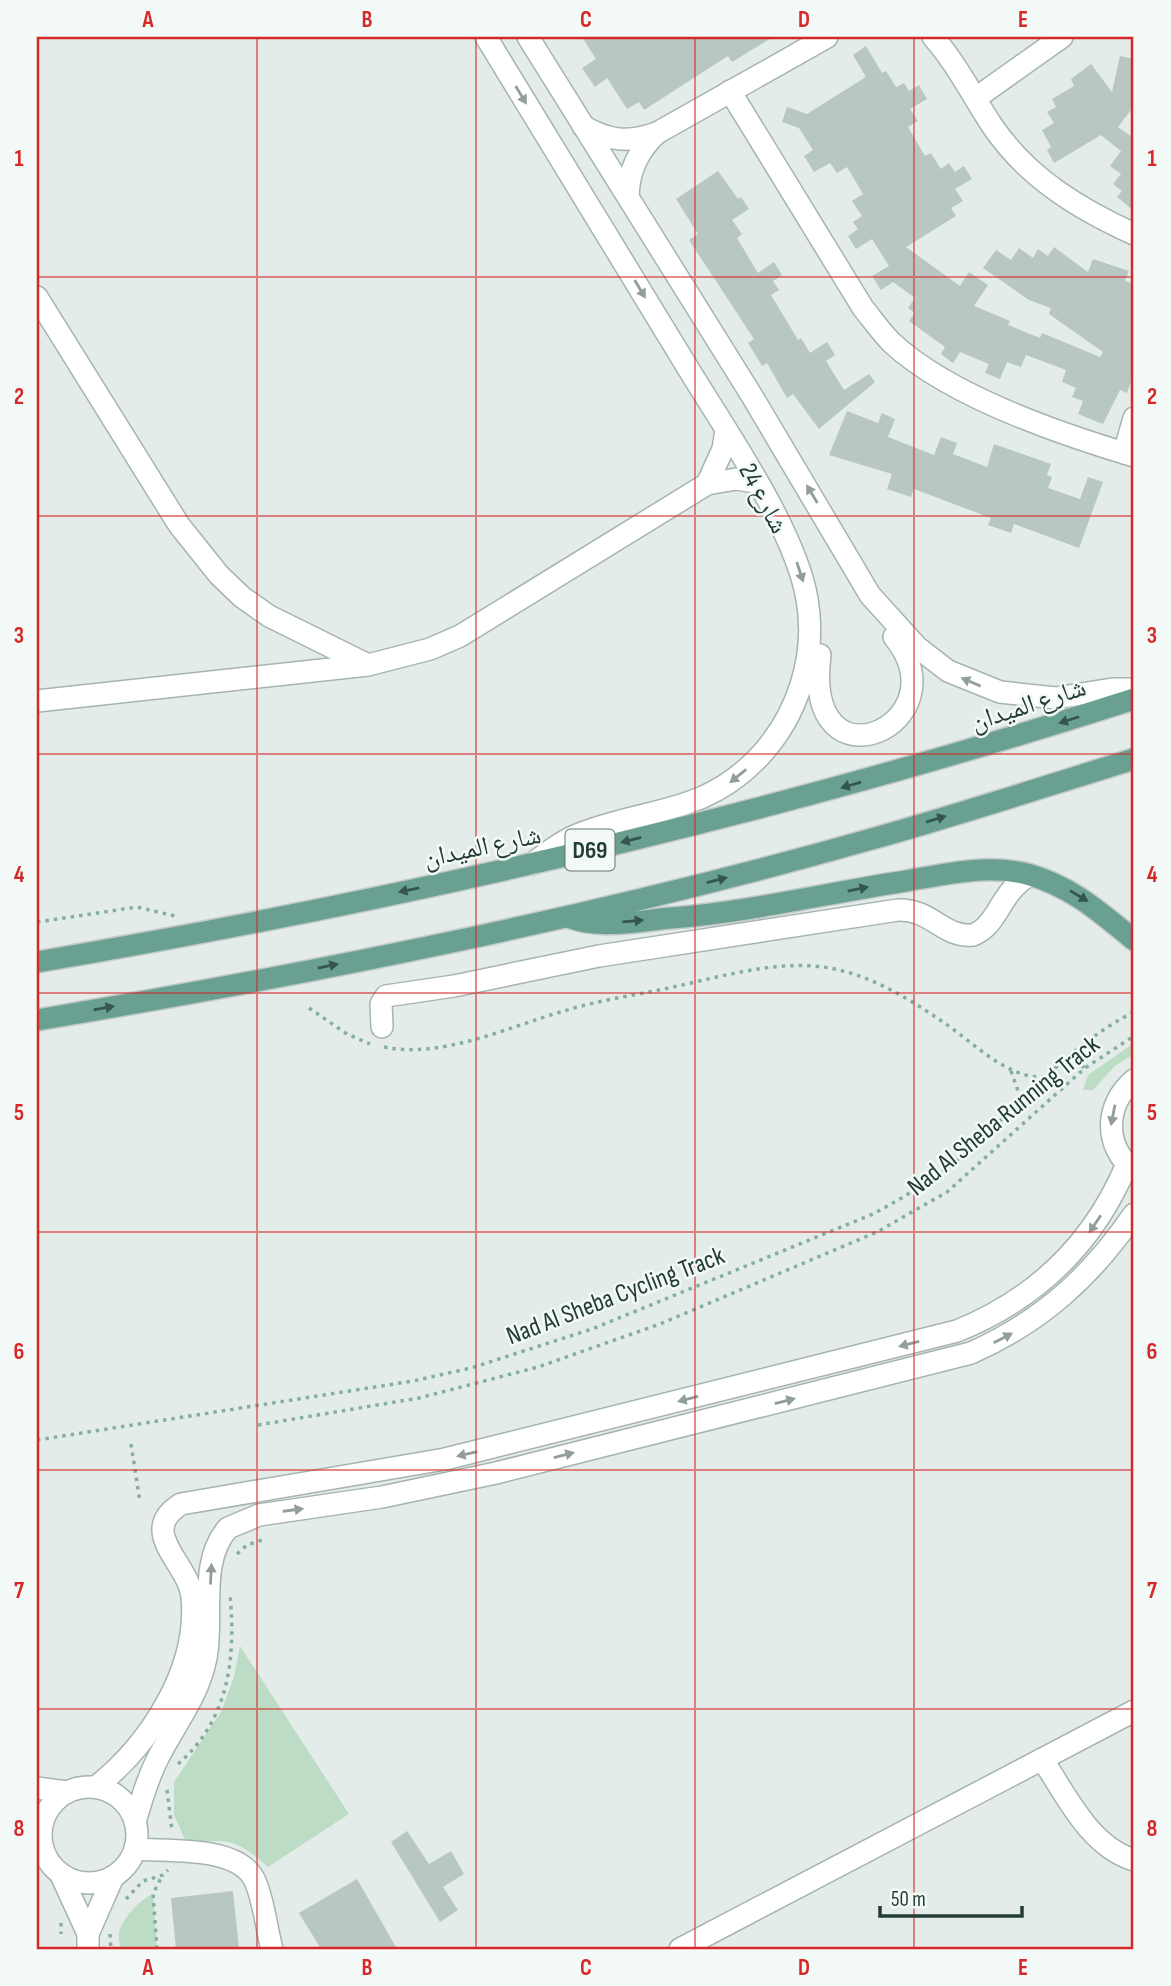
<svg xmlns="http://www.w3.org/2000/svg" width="1171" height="1986" viewBox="0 0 1171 1986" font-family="'Sofia Sans Condensed','Noto Naskh Arabic',sans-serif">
<rect width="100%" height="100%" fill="#e3ece8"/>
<g fill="#bddcc5">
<polygon points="1134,1043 1134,1054 1115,1066 1093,1090 1083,1090 1088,1075"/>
<path d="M 240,1646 L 349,1814 L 268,1867 C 236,1839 229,1838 187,1844 L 174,1815 L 174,1782 L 221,1712 L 234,1677 Z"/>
<path d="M 153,1894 L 157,1949 L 120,1949 C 120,1944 118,1937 119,1932 C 123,1918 140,1899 153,1894 Z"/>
</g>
<g fill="#b8c7c1">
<polygon points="582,37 773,37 732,62 728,56 644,110 639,102 627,109 607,78 595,87 582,68 596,59"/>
<polygon points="866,46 882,73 886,71 896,87 904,83 909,91 919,85 927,99 910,109 918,121 908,127 925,156 931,153 941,169 949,163 955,172 964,166 972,179 955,189 963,201 951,208 956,216 906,247 960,286 969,272 988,285 974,306 1010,321 1008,325 1040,338 1042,333 1100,357 1103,352 1049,314 1051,308 1029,300 983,268 996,250 1011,260 1019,248 1033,258 1038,249 1048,256 1054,247 1088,272 1093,259 1129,271 1125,281 1134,284 1134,373 1127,393 1120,390 1103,424 1078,414 1083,401 1072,397 1076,388 1062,382 1066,370 1026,355 1021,367 1007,362 1000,379 985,373 989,364 960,352 953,363 941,354 945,347 909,321 915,313 908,308 915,298 893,282 881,290 872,276 889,266 872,239 856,249 848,236 858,229 853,222 862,216 852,201 863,194 847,167 837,173 830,163 814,172 804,156 813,150 799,128 782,122 787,107 807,114 866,77 853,55"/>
<polygon points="1120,56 1134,59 1134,106 1118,127 1132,137 1134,134 1134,211 1117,197 1122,191 1113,184 1121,174 1110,166 1121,151 1101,135 1054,163 1047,150 1051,147 1042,130 1054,123 1047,112 1056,107 1052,99 1074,86 1071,79 1091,64 1112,92"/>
<polygon points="718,171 738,199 741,197 749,209 732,220 742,234 737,238 758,273 774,262 782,275 773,281 779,290 771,295 798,340 801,338 810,353 827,342 835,355 826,361 844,390 869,374 875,382 819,429 793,394 787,398 767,363 762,366 748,343 754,339 689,240 698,234 676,199"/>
<polygon points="847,411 878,423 882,413 895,419 888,437 934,455 941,437 957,443 953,454 987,467 994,444 1051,464 1047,475 1052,477 1048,488 1080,499 1088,477 1103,482 1079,548 1014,524 1011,533 988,525 991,518 914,489 911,497 887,489 892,474 829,455"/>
<polygon points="407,1831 429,1864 451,1851 464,1874 443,1887 458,1910 440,1922 391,1842"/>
<polygon points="357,1879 397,1949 321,1949 299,1913"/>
<polygon points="233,1891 239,1949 176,1949 171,1898"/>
</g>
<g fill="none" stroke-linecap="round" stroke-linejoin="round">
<g stroke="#a6b4af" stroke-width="24">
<g id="minor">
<path d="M 486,37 C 555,151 625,264 694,378 C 730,436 796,533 807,599 C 817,656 798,716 758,758 C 703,815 649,807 582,833 C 563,840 548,852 532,864"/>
<polyline points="528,37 752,396 870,595 917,647 948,671 1000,692 1056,698 1112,689 1134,689"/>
<path d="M 933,37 C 957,64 973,97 993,127 C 1028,178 1079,209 1134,234"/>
<path d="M 730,91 L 863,308 C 872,319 881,332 891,342 C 947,395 1060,434 1134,456"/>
<polyline points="976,98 1062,37"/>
<path d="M 583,126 C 608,141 629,143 657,133 L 827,37"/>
<path d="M 628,196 C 629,170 638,151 657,133"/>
<polyline points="37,297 179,525 219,575 242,597 269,616 368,665"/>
<polyline points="1124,453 1134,418"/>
<polyline points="707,484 723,449 726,430"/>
<path d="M 820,655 C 802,797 965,724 894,637"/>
<polyline points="37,701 368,665 430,649 460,636 707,484 736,479 756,482"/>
<path d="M 382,1027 L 381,1004 L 386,996 L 454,986 L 599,956 L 898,910 C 932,909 943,938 973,935 C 999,925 999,892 1030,875"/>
<path d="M 1134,1080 C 1105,1104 1103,1146 1134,1170"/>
<path d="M 1042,1759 C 1067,1796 1089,1846 1134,1860"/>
<circle cx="89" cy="1835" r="48"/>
<path d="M 96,1787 C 150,1744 199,1669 192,1597 C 189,1563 136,1532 181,1504 L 445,1459 L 957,1331 C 1036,1299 1094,1243 1127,1164"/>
<polyline points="37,1788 67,1792"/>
<path d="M 135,1822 C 141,1801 147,1780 157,1760 C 174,1725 198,1698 206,1658 C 214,1617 198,1562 228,1528 L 259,1515 L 382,1497 L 496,1473 L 971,1353 C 1041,1322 1091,1277 1134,1214"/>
<path d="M 135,1849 C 169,1852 239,1845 255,1881 C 264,1901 266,1927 272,1949"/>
<polyline points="61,1875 88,1934 88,1949"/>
<polyline points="88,1934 113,1877"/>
<polyline points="680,1949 1134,1711"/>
</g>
</g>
<g stroke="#c1c9c7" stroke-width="24">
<g id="major">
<path d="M 571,918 C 602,929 638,921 671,918 C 750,912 827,893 906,881 C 946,874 987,864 1027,874 C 1071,886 1100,912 1134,940"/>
<path d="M 37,962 C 408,899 776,814 1134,699"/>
<path d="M 37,1020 C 316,973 596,917 868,840 C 958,815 1046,786 1134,759"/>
</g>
</g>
<g stroke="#85aea1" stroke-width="3.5" stroke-dasharray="3.5 5" stroke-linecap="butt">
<polyline points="37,922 137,907 175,916"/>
<polyline points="309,1008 347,1034 370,1044"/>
<path d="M 384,1047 C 442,1059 508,1027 564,1011 C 599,1000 637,995 673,987 C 719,977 766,963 813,966 C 861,969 905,996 943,1022 C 973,1042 1006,1078 1043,1077"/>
<polyline points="1073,1052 1084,1068"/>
<polyline points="1011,1071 1021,1099"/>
<polyline points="258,1425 419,1398 538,1367 660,1324 877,1232 947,1192 1085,1068 1134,1036"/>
<path d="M 37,1440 L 413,1381 L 471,1368 L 592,1329 L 873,1214 C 906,1196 938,1177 967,1152 C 1021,1104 1068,1045 1134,1012"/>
<polyline points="131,1444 140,1502"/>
<polyline points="237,1554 247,1545 262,1540"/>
<path d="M 178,1764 C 229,1720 236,1658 230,1595"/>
<polyline points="167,1790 172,1831"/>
<polyline points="126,1899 143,1881 163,1875 168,1870"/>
<polyline points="61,1923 61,1934"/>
<polyline points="110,1934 111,1949"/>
<polyline points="157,1949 153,1894 162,1876"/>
</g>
<use href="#minor" stroke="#fff" stroke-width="21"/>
<use href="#major" stroke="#69a092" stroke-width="21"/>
</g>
<defs><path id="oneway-solid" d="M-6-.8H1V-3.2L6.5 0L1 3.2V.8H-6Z" transform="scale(1.75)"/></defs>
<g fill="#919e9a">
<use href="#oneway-solid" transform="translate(521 95) rotate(59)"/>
<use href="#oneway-solid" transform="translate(640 289) rotate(59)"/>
<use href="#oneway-solid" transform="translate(812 494) rotate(-121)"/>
<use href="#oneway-solid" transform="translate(800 572) rotate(72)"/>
<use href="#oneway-solid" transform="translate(971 682) rotate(-157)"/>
<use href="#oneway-solid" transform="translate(738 776) rotate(141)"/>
<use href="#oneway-solid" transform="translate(1113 1115) rotate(101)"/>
<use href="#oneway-solid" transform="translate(1095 1224) rotate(124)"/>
<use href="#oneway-solid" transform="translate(1003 1338) rotate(-27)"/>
<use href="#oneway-solid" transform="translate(909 1344) rotate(166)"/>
<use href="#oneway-solid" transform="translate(688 1399) rotate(166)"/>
<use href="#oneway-solid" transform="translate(785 1401) rotate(-14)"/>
<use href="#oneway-solid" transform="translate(467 1454) rotate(167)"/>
<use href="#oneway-solid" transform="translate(564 1455) rotate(-14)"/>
<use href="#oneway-solid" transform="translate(293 1510) rotate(-8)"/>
<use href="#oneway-solid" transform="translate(211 1574) rotate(-87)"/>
</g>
<g fill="#34564d">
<use href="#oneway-solid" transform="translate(1069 720) rotate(162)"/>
<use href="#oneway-solid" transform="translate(851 785) rotate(164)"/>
<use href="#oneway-solid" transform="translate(936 819) rotate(-17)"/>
<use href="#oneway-solid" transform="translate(631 840) rotate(166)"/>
<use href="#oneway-solid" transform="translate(717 880) rotate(-14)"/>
<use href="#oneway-solid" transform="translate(858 889) rotate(-11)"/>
<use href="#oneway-solid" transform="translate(409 890) rotate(169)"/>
<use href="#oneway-solid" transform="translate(1079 896) rotate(31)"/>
<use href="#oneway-solid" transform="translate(633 921) rotate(-5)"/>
<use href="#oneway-solid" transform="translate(328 966) rotate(-12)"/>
<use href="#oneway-solid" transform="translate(104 1008) rotate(-10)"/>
</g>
<path fill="none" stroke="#d62828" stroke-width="2" stroke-opacity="0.55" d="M 257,37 L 257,1949M 476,37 L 476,1949M 695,37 L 695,1949M 914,37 L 914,1949M 37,277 L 1134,277M 37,516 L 1134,516M 37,754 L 1134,754M 37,993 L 1134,993M 37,1232 L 1134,1232M 37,1470 L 1134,1470M 37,1709 L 1134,1709"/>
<g text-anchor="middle" stroke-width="5" stroke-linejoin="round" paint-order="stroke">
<rect fill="#f3f9f6" stroke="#617570" stroke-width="2" x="565.5" y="829.5" width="49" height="41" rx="5"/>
<g font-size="24" font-weight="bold" fill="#233d36">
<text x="590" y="858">D69</text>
</g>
<g font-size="26" fill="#233d36" stroke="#f3f9f6">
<text transform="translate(764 498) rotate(62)" y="9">شارع 24</text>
<text transform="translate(1028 704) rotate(-18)" y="9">شارع الميدان</text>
<text transform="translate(482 846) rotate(-12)" y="9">شارع الميدان</text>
<text transform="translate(1003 1115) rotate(-39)" y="9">Nad Al Sheba Running Track</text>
<text transform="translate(615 1295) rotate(-21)" y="9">Nad Al Sheba Cycling Track</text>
</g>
</g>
<rect width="1171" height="1986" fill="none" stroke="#f3f9f6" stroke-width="77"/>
<path d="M880 1906v10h142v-10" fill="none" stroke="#233d36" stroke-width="3.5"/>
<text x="891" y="1906" font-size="21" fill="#233d36" stroke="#f3f9f6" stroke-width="5" paint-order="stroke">50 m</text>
<rect x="38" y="38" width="1094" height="1910" fill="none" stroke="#d62828" stroke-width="2.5"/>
<g font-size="23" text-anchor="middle" font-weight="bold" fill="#d62828">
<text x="148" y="27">A</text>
<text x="367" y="27">B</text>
<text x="586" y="27">C</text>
<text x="804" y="27">D</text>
<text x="1023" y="27">E</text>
<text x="19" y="166">1</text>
<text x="1152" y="166">1</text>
<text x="19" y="404">2</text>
<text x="1152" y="404">2</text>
<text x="19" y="643">3</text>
<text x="1152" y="643">3</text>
<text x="19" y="882">4</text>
<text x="1152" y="882">4</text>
<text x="19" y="1120">5</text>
<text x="1152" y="1120">5</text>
<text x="19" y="1359">6</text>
<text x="1152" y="1359">6</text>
<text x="19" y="1598">7</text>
<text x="1152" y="1598">7</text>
<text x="19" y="1836">8</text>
<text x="1152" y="1836">8</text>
<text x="148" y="1975">A</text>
<text x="367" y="1975">B</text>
<text x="586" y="1975">C</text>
<text x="804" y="1975">D</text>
<text x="1023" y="1975">E</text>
</g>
</svg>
